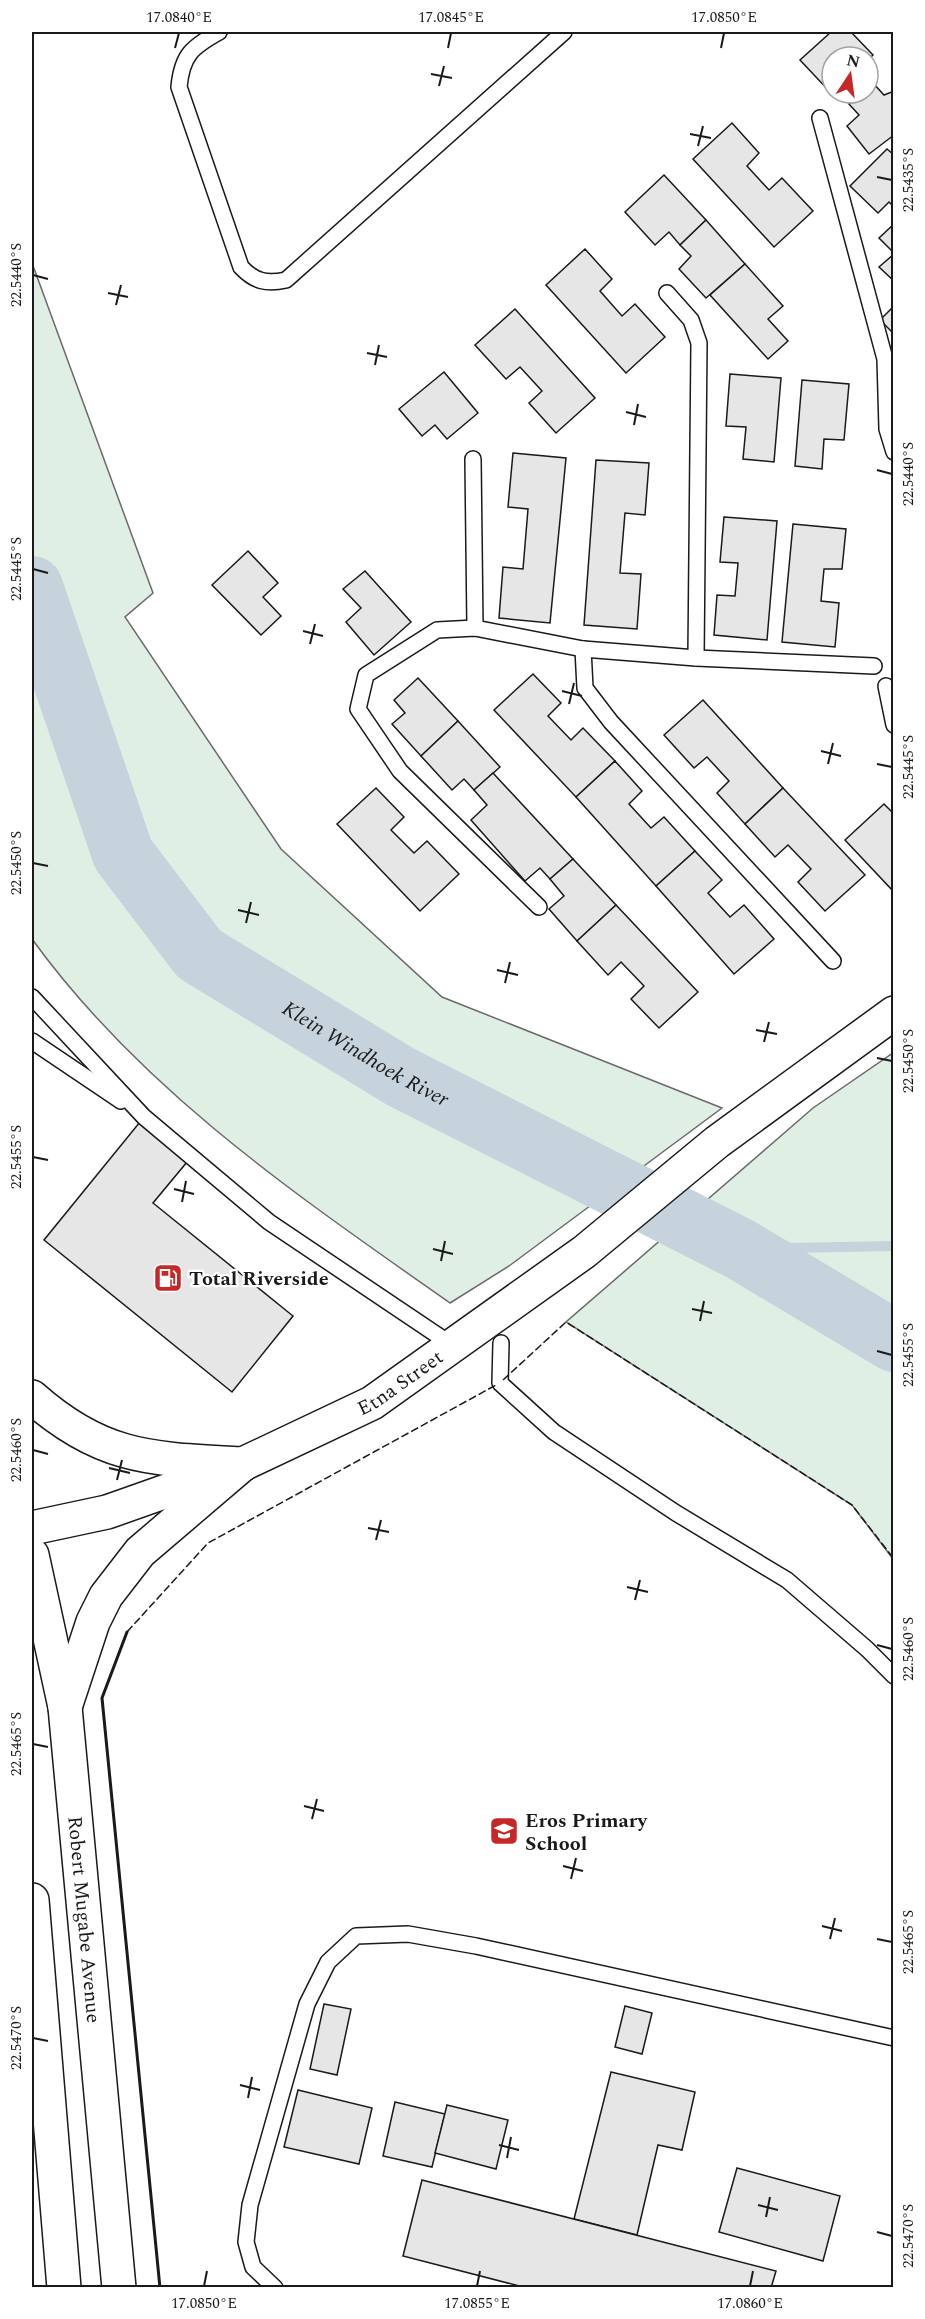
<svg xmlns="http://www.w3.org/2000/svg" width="925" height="2319" viewBox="0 0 925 2319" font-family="Spectral,serif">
<rect width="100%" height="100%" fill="#fff"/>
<g fill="#e0efe3" stroke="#6a6a6a" stroke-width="1.5">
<path d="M 32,263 L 153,593 L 125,617 L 281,849 L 442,997 L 722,1108 L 509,1266 L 450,1303 C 298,1196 142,1091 32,939 Z"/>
<polygon points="893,1053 893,1559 852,1505 566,1322 813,1108"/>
</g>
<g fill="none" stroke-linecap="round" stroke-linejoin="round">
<polyline stroke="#c6d2dc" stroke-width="10" points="740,1249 894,1246"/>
<path stroke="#c6d2dc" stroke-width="62" id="s1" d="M 32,587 L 123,854 L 199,954 L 401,1077 L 740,1249 L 894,1341"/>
</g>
<g fill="#e6e6e6" stroke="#1a1a1a" stroke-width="1.5">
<polygon points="831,32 851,32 873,55 868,60 868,57 832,57 831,93 800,60"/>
<polygon points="873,83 884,95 894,91 894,135 869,154 847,126 859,115 849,104 861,93 868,93 868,87"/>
<polygon points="732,123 759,153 747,166 769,190 782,178 813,211 774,247 693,159"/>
<polygon points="887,149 894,155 894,207 889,202 878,213 850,186"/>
<polygon points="664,175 706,220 680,245 669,232 655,245 625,212"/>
<polygon points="706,220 745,264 706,298 679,269 691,256 680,245"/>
<polygon points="894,224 894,253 879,238"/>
<polygon points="585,249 612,279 600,291 622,316 635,304 665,337 626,373 546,285"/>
<polygon points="894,254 894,281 879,267"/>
<polygon points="745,264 783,306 768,319 788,341 768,359 710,295"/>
<polygon points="894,306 894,334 880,320"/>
<polygon points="515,309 595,398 556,433 529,403 542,391 520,367 506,379 475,345"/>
<polygon points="444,372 478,413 447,439 435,425 422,436 399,409"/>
<polygon points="730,374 781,378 774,462 743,459 746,427 726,426"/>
<polygon points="802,380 849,384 844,440 824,439 822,469 795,466"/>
<polygon points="513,453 566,458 550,623 499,618 503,567 523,569 528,509 508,507"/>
<polygon points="596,460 649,463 645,515 625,513 620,573 641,574 637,629 584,625"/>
<polygon points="724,517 777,521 767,640 714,635 717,595 735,596 738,563 720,562"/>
<polygon points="793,524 846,529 842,569 824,569 821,601 839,603 835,647 782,642"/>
<polygon points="248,551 278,583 263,597 281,616 261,635 212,585"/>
<polygon points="365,571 411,622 374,655 346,622 361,608 343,589"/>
<polygon points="533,674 561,703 548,716 571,740 583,728 615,761 576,797 494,710"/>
<polygon points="418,678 458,721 421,756 392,724 405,713 394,700"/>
<polygon points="703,700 783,788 745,824 717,793 729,781 707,757 694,768 664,735"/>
<polygon points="458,721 500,767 474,790 464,779 452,790 421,756"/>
<polygon points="615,761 642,791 629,804 651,828 664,817 695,851 656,886 576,797"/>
<polygon points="493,773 573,859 550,879 540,868 525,881 471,820 487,805 474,790"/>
<polygon points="376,788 404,817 391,830 414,853 427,841 459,874 420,911 337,824"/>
<polygon points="783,788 865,875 825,911 798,882 811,869 788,845 775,857 745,824"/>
<polygon points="884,804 894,814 894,892 845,840"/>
<polygon points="695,851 722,880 708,893 730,917 744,905 774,939 734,974 656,886"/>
<polygon points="573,859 616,905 577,941 549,909 564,896 550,879"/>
<polygon points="616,905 698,992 659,1028 631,999 644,986 621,962 608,975 577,941"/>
<polygon points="144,1117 192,1156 153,1203 293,1316 232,1392 44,1240"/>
<polygon points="324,2004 351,2009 337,2075 310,2069"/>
<polygon points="625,2006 652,2013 642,2054 615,2047"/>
<polygon points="611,2072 695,2092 682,2150 658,2145 637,2235 574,2219"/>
<polygon points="298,2090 372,2108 359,2164 284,2147"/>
<polygon points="395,2102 445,2114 432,2167 383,2156"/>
<polygon points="447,2105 508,2120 496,2169 435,2153"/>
<polygon points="737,2168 840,2196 823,2261 719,2232"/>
<polygon points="422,2180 776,2271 771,2288 527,2288 403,2256"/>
</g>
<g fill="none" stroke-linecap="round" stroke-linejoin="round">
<g stroke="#1a1a1a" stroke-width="18">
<g id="lane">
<path d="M 219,32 C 192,47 182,55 179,87 L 241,267 C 255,282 267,284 286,280 L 564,32"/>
<polyline points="820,118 885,359 887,429 894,452"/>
<polyline points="667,293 691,320 699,343 696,658"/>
<polyline points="473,459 475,628"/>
<polyline points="583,649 585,688 611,722 833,961"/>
<polyline points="886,686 894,725"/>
<polyline points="539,907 400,771 358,709 366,675 437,630 475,628 583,649 696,658 874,666"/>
<polyline points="32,997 144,1117 269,1222 452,1345"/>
<polyline points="32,1041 121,1101"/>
<polyline points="501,1343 500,1383 554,1432 676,1513 787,1580 867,1649 894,1676"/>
<polyline points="275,2288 253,2267 246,2242 250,2205 307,2004 328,1962 356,1936 408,1934 476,1946 894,2038"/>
</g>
</g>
<g stroke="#1a1a1a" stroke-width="36">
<g id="secondary">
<path id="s2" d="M 32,1528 L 107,1512 L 243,1464 L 372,1403 L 584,1252 L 717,1142 L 894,1013"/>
</g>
</g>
<g stroke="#1a1a1a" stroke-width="36">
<g id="primary">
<path d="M 32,1397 C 103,1460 153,1459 243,1464"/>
<path id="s3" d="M 32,1555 L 65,1707 L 119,2288"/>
<polyline points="65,1707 93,1622 106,1596 140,1552 243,1464"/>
<polyline points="32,1900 64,2288"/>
</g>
</g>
<use href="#lane" stroke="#fff" stroke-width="15"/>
<use href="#secondary" stroke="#fff" stroke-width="33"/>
<use href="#primary" stroke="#fff" stroke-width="33"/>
<g stroke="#1a1a1a" stroke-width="1.5" stroke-dasharray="8 3" stroke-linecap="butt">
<polyline points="503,1380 566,1322 852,1505 894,1559"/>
<polyline points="127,1632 208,1543 496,1385"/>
</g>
<polyline stroke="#1a1a1a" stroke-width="3" points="127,1632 102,1698 160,2288"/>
</g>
<path fill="none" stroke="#1a1a1a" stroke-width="2" d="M 175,48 L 179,33M 448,48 L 451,33M 721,48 L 724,33M 431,74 L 452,78M 439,86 L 444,66M 690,134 L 711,138M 698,146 L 703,126M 877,177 L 892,180M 33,275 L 48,279M 108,293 L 128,297M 116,305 L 121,285M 367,353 L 387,357M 375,365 L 379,345M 626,412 L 646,417M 634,425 L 638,404M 877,470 L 892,474M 33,569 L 48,573M 303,631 L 323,636M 310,644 L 315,624M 562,691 L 582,696M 569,704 L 574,683M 821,751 L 841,756M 828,764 L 833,743M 877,764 L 892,767M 33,863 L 48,866M 238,910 L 259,915M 246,923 L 251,902M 497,970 L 518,975M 505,983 L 510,962M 756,1030 L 777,1034M 764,1042 L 769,1022M 877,1058 L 892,1061M 33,1157 L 48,1160M 174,1189 L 194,1194M 182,1202 L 186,1181M 433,1249 L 453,1254M 441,1261 L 445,1241M 692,1309 L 712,1313M 700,1321 L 704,1301M 877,1351 L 892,1355M 33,1450 L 48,1454M 109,1468 L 130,1473M 117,1480 L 122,1460M 368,1528 L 389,1532M 376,1540 L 381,1520M 627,1587 L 648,1592M 635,1600 L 640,1580M 877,1645 L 892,1649M 33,1744 L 48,1747M 304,1806 L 324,1811M 312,1819 L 317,1799M 563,1866 L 583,1871M 571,1879 L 576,1858M 822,1926 L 842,1931M 830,1939 L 835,1918M 877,1939 L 892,1942M 33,2038 L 48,2041M 240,2085 L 260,2090M 248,2098 L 252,2077M 499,2145 L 519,2150M 507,2158 L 511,2137M 758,2205 L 778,2210M 766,2217 L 770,2197M 877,2232 L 892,2236M 204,2286 L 207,2271M 477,2286 L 480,2271M 750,2286 L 753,2271"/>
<defs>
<g id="fuel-square" transform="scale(1.5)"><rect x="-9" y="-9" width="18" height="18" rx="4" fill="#c62828" stroke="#fff"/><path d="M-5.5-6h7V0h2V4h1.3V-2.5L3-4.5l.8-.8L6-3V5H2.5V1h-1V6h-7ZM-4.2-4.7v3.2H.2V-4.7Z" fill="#fff"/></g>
<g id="school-square" transform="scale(1.5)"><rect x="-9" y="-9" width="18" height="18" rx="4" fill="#c62828" stroke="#fff"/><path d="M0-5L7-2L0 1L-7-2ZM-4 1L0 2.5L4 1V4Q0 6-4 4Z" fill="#fff"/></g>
</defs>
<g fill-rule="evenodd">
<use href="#fuel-square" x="168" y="1278"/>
<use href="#school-square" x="504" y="1831"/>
</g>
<g text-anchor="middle" stroke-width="4.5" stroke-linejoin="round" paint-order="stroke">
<g font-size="20" font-weight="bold" fill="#1a1a1a" stroke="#fff" text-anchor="start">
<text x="189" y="1285">Total Riverside</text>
<text x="525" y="1827">Eros Primary<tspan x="525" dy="23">School</tspan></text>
</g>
<g font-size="20" fill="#1a1a1a" stroke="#fff">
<text dy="7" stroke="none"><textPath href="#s2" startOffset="398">Etna Street</textPath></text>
<text dy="7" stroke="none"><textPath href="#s3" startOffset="369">Robert Mugabe Avenue</textPath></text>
</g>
<g font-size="21" font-style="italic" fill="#1a1a1a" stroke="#fff">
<text dy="7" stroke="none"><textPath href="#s1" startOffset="602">Klein Windhoek River</textPath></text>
</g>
</g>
<rect width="925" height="2319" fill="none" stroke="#ffffff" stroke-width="66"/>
<g transform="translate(850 75) rotate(13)"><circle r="28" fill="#ffffff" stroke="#a3a3a3" stroke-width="1.5"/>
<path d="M0-4.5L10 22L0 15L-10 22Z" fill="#c62828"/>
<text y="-9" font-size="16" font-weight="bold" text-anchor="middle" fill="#1a1a1a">N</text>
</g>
<rect x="33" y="33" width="859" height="2253" fill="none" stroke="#1a1a1a" stroke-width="2"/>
<g font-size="15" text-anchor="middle" fill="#1a1a1a">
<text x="179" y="22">17.0840°E</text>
<text x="451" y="22">17.0845°E</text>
<text x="724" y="22">17.0850°E</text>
<text transform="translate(908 180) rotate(-90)" y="5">22.5435°S</text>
<text transform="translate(16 275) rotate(-90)" y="5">22.5440°S</text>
<text transform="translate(908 474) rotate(-90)" y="5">22.5440°S</text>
<text transform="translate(16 569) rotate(-90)" y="5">22.5445°S</text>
<text transform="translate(908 767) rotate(-90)" y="5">22.5445°S</text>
<text transform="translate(16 863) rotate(-90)" y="5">22.5450°S</text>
<text transform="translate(908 1061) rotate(-90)" y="5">22.5450°S</text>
<text transform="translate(16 1157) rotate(-90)" y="5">22.5455°S</text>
<text transform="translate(908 1355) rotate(-90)" y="5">22.5455°S</text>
<text transform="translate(16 1450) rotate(-90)" y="5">22.5460°S</text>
<text transform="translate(908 1649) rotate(-90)" y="5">22.5460°S</text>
<text transform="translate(16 1744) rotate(-90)" y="5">22.5465°S</text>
<text transform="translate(908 1942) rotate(-90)" y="5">22.5465°S</text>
<text transform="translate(16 2038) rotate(-90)" y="5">22.5470°S</text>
<text transform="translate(908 2236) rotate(-90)" y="5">22.5470°S</text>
<text x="204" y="2308">17.0850°E</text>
<text x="477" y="2308">17.0855°E</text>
<text x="750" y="2308">17.0860°E</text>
</g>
</svg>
